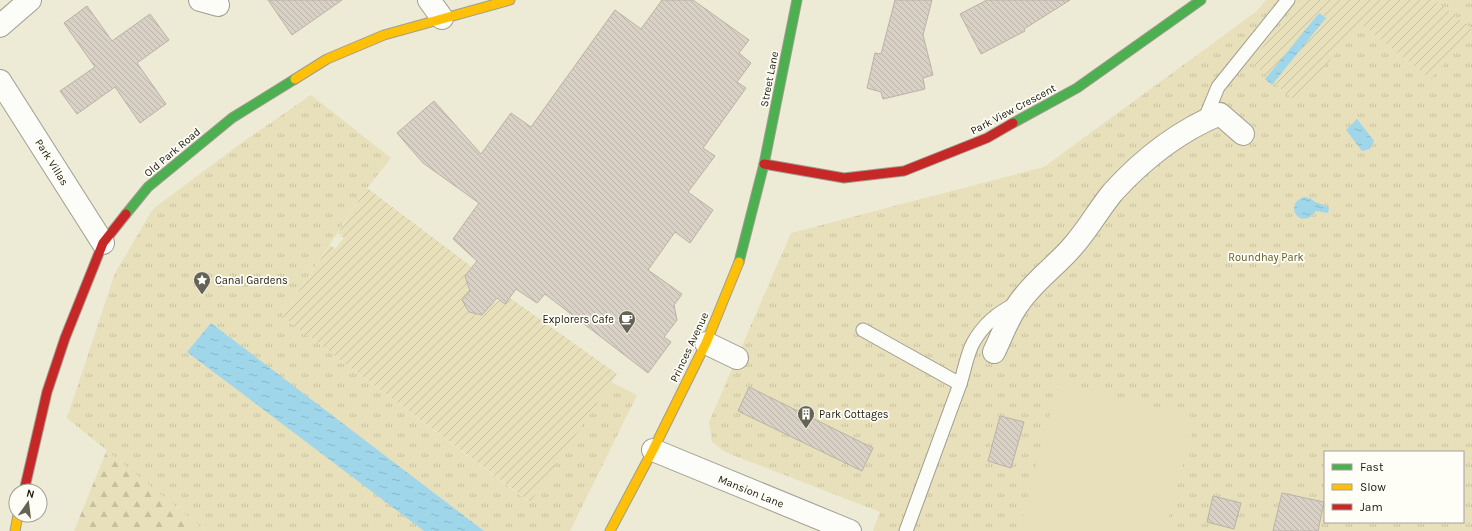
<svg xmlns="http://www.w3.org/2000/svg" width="1472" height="531" viewBox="0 0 1472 531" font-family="Karla,sans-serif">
<defs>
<pattern id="forest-firs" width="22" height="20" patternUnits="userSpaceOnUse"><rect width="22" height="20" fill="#e7e0ba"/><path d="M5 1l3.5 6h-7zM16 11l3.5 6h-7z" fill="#c6c09f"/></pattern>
<pattern id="park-tufts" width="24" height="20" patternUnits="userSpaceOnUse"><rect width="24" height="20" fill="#e7e0ba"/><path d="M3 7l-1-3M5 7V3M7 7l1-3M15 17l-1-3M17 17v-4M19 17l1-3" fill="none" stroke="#c6c09f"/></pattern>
<pattern id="garden-furrows" width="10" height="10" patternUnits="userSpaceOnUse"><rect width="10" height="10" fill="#e7e0ba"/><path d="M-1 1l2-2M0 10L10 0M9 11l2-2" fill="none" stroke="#c6c09f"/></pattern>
<pattern id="water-ripples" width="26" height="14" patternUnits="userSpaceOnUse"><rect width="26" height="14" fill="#a0d6ea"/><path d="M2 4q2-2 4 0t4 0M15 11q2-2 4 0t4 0" fill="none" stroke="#89b7c8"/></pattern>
<pattern id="building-back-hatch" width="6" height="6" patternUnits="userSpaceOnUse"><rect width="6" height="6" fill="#d9d1c5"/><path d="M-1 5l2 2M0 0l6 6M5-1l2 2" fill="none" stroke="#bab3a8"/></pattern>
</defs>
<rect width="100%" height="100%" fill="#edead6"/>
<polygon fill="url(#forest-firs)" points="107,450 206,531 74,531"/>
<g fill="url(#park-tufts)" fill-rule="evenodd">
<path d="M 1266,0 L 1472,0 L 1472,531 L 873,531 L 880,512 L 725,452 L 712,442 L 709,422 L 791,233 L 1044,167 L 1257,11 ZM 1325,452 L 1463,452 L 1463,522 L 1325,522 Z"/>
<polygon points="311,95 391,158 367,188 282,316 529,502 611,382 637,395 570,531 206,531 67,418 115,273 153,209 240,144"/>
</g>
<g fill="url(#garden-furrows)">
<polygon points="1300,0 1434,0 1472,29 1472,32 1431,79 1360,23 1296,102 1251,62"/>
<polygon points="367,188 472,267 466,276 470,291 462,300 469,312 482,315 492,304 499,300 505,304 510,298 617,374 530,502 282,316 330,245 335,249 344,238 338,233"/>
</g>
<polygon fill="#e7e0ba" points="1059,381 1196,418 1165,531 1047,531 1020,524"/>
<g fill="url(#water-ripples)">
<polygon points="1319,13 1326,18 1272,85 1265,79"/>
<polygon points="1357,119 1374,141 1370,149 1362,151 1346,130"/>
<path d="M 1304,197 L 1310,198 L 1315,202 L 1329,207 L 1328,213 L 1316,211 C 1300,232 1283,204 1304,197 Z"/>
<polygon points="211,323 484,531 424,531 187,352"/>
</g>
<g fill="url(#building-back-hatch)" stroke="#bab2a6">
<polygon points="268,0 342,0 292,35"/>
<polygon points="662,0 693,0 749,40 739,53 751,63 737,82 746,88 703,148 715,156 688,192 713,210 690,243 675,232 648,270 682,294 674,305 677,320 664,337 671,342 648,373 545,294 537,303 516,289 505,304 497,298 482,315 469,312 462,300 470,291 465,276 477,261 453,239 479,203 423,163 397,133 434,101 481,154 511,113 531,127 615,10 641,29"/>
<polygon points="895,0 932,0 923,35 933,75 923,78 925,89 883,99 881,92 867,88 875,53 881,54"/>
<polygon points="987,0 1070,0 1024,29 1025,31 981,54 960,14"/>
<polygon points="87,6 112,41 150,14 169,40 137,63 166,104 140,123 115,87 77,114 60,91 95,67 64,23"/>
<polygon points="749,387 873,448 862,471 738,411"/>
<polygon points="1000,416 1024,422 1011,468 988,461"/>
<polygon points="1282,493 1324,502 1318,531 1273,531"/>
<polygon points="1213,496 1241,503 1234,529 1207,522"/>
</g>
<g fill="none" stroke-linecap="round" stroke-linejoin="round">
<g stroke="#9f9d8e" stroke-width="15">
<g id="lane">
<polyline points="1204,121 1218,87 1288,0"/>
<polyline points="863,330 960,384 906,531"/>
<path d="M 960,384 C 964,372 967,354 973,343 C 983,325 998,312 1016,304"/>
</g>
</g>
<g stroke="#9f9d8e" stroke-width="24">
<g id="street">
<polyline points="200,0 218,5"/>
<polyline points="429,0 442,18"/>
<polyline points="0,26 30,0"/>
<polyline points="0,81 103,243"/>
<polyline points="706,343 737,358"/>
<path d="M 994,352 C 1002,336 1008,317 1019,303 C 1034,281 1056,266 1073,246 C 1088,229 1099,209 1113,192 C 1143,159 1179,131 1220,114 L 1243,134"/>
<polyline points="653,450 850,531"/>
</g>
</g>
<g stroke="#9f9d8e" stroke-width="11">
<g id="fast">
<polyline points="1013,123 1077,88 1201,0"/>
<polyline points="126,214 148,187 232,118 295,79"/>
<polyline points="739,262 764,164 797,0"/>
</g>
</g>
<g stroke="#9f9d8e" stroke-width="11">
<g id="slow">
<polyline points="295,79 327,59 384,35 510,0"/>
<polyline points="15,531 18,515"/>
<polyline points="610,531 653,450 706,343 739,262"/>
</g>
</g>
<g stroke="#9f9d8e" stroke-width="11">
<g id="jam">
<polyline points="764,164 844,178 904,171 987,138 1013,123"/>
<polyline points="24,491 47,392 65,338 103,243 126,214"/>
</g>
</g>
<use href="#lane" stroke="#fcfcf9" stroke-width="13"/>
<use href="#street" stroke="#fcfcf9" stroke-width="22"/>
<use href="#fast" stroke="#4caf50" stroke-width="9"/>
<use href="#slow" stroke="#ffc107" stroke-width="9"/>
<use href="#jam" stroke="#c62828" stroke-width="9"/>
</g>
<defs>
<g id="sight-pin" transform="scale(0.9)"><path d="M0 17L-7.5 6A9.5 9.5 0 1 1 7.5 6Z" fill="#656353" stroke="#fefdf6"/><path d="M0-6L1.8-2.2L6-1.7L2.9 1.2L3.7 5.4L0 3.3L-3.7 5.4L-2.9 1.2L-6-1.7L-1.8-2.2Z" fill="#fff"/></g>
<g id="cafe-pin" transform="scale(0.9)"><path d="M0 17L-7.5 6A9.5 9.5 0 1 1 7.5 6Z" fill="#656353" stroke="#fefdf6"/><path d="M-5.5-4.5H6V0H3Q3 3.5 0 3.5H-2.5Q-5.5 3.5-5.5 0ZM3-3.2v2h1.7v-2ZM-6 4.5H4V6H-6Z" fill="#fff"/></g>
<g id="building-pin" transform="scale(0.9)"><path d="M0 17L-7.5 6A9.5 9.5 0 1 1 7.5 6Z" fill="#656353" stroke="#fefdf6"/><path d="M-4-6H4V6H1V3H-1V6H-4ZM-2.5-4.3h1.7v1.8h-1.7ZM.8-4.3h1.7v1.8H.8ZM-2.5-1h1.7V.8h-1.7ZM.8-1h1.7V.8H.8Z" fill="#fff"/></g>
</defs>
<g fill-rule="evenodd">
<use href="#sight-pin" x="202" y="280"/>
<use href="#cafe-pin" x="627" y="319"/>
<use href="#building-pin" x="806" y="414"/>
</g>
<g text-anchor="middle" stroke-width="3.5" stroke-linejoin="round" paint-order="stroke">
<g font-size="11" fill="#1c1a0d" stroke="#fefdf6">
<text transform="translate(769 79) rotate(-79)" y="4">Street Lane</text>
<text transform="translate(1013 109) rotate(-28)" y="4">Park View Crescent</text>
<text transform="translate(172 152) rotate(-40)" y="4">Old Park Road</text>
<text transform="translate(52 162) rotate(58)" y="4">Park Villas</text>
<text transform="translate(689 347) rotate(-65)" y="4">Princes Avenue</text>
<text transform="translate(751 491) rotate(22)" y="4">Mansion Lane</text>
</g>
<g font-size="11" fill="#625822" stroke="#fefdf6">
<text x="1266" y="261">Roundhay Park</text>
</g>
<g font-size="11" fill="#1c1a0d" stroke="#fefdf6" text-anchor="start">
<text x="215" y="284">Canal Gardens</text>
<text x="614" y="323" text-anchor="end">Explorers Cafe</text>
<text x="819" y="418">Park Cottages</text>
</g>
</g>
<rect x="1324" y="451" width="140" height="72" fill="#fefdf6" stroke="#a4a299"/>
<rect x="1332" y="464" width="20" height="6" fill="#4caf50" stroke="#a4a299"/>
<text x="1360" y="471" font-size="12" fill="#1c1a0d">Fast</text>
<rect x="1332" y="484" width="20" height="6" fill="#ffc107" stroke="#a4a299"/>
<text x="1360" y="491" font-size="12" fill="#1c1a0d">Slow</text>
<rect x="1332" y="504" width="20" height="6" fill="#c62828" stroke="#a4a299"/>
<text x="1360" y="511" font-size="12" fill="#1c1a0d">Jam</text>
<g transform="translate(28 503) rotate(14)"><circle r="19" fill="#fefdf6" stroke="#a4a299"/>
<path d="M0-3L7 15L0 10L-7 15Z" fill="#656353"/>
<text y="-6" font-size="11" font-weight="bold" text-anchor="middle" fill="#1c1a0d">N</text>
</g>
</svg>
